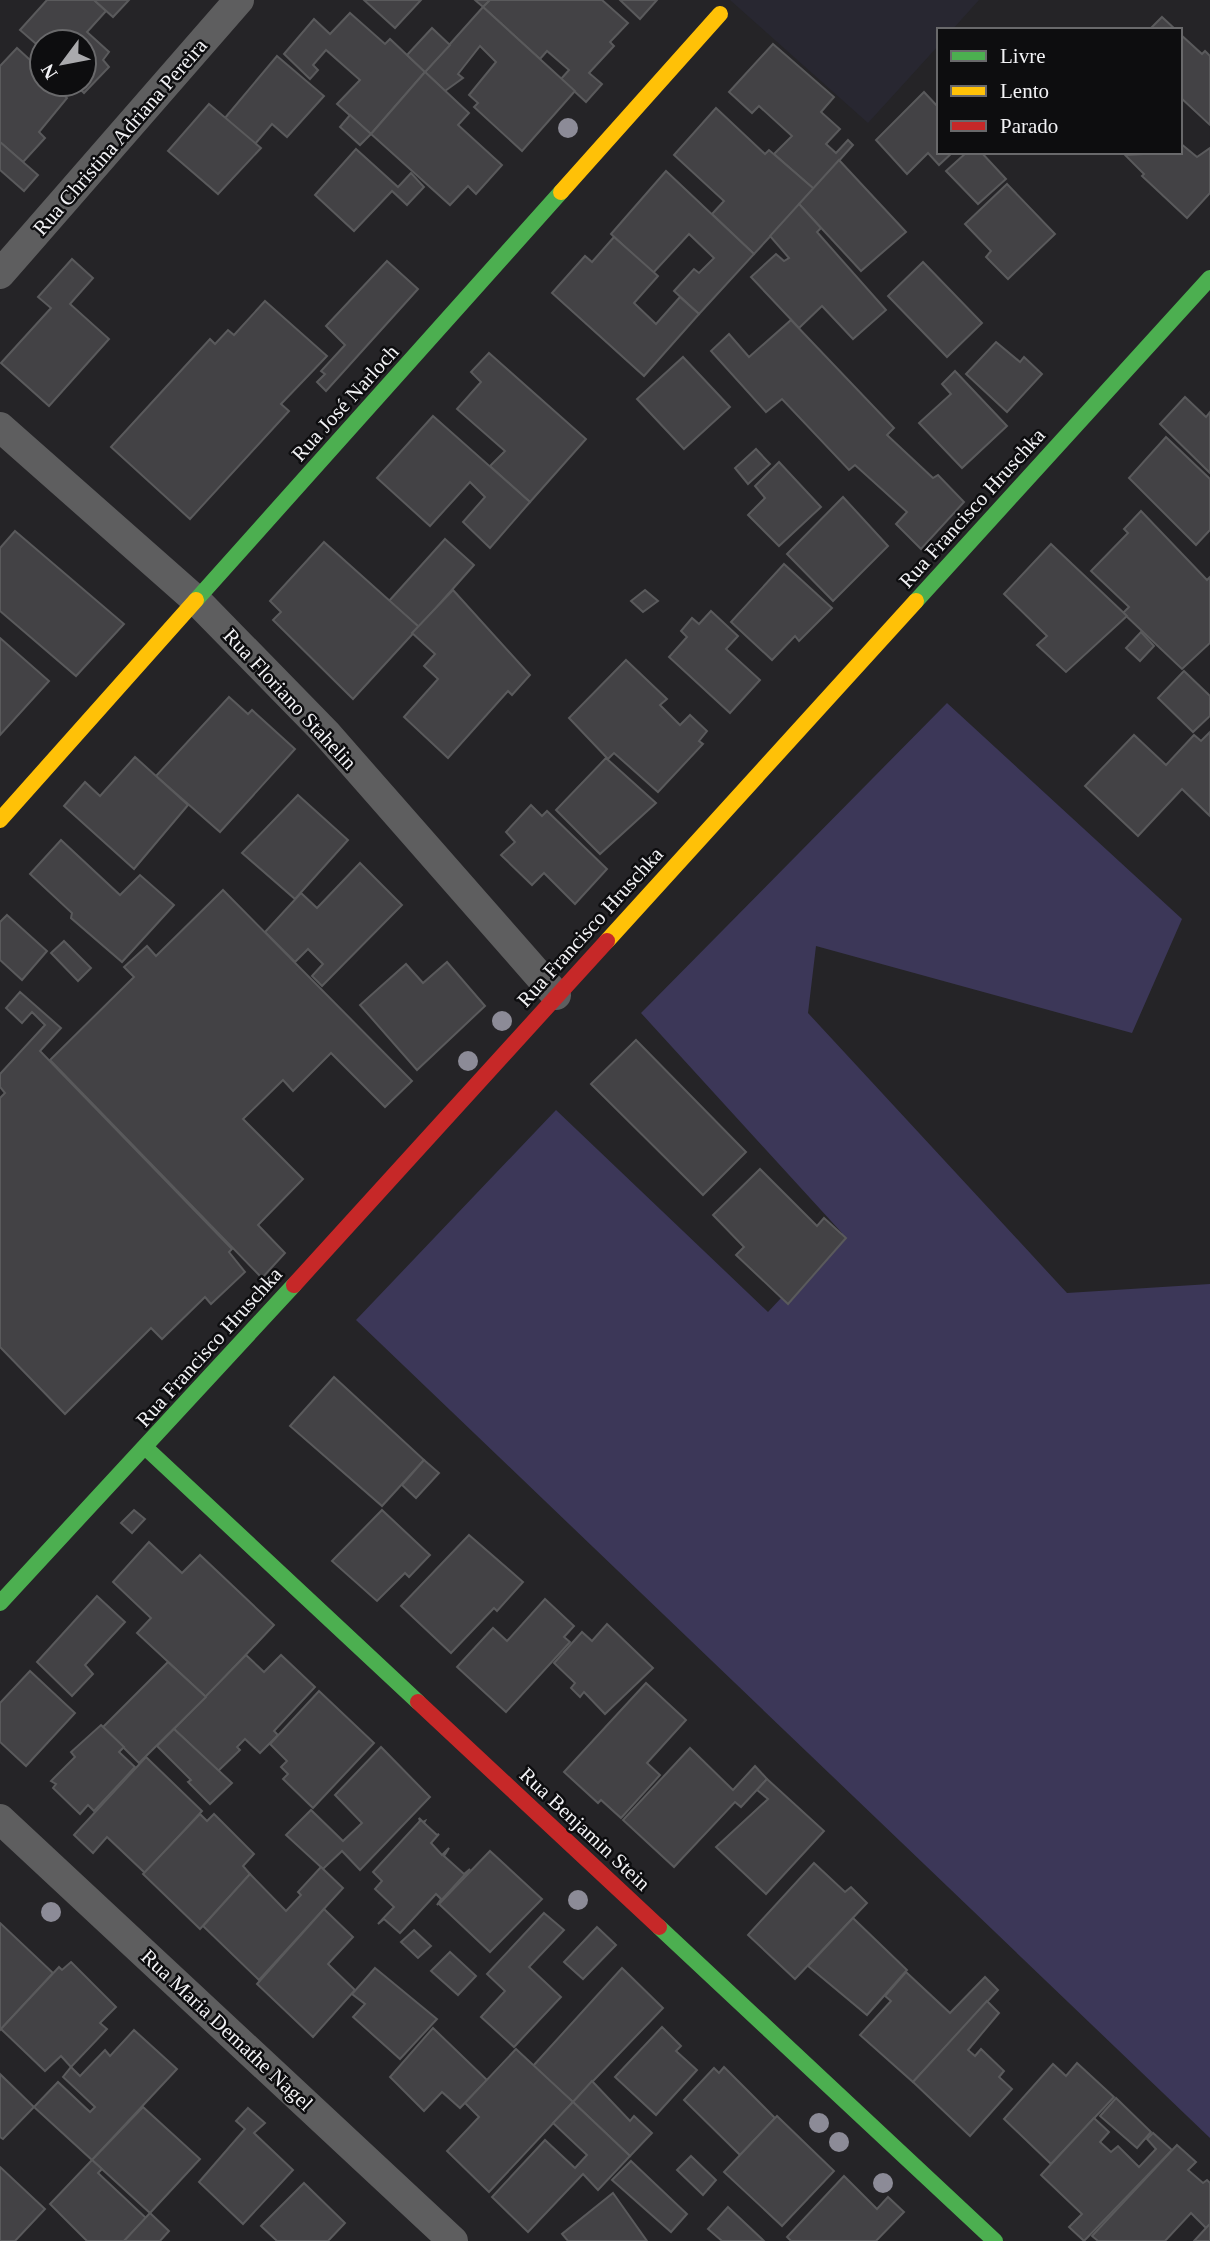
<svg xmlns="http://www.w3.org/2000/svg" width="1210" height="2241" viewBox="0 0 1210 2241" font-family="Georgia,serif">
<rect width="100%" height="100%" fill="#252427"/>
<polygon fill="#282731" points="730,0 979,0 952,30 939,30 939,45 868,123"/>
<polygon fill="#3c3758" points="947,703 1182,919 1132,1033 816,946 808,1013 1067,1293 1210,1284 1210,2138 356,1320 556,1110 768,1312 842,1233 641,1013"/>
<g fill="#434245" stroke="#5a5a5c" stroke-width="2">
<polygon points="47,0 94,0 106,11 87,32 109,52 103,60 109,67 84,93 75,84 84,84 84,42 42,42 42,49 20,30"/>
<polygon points="94,0 129,0 113,17"/>
<polygon points="364,0 421,0 395,28"/>
<polygon points="475,0 490,0 483,7"/>
<polygon points="490,0 602,0 628,23 610,42 614,46 589,73 602,84 586,102 561,79 569,70 547,51 540,59 483,7"/>
<polygon points="620,0 657,0 640,19"/>
<polygon points="483,7 575,91 522,151 474,107 478,103 469,95 496,62 480,46 458,74 463,78 445,91 425,72"/>
<polygon points="350,13 385,44 390,39 425,72 371,134 337,104 360,80 326,50 313,65 318,70 310,79 284,54 314,19 330,34"/>
<polygon points="1162,17 1176,30 1149,30"/>
<polygon points="432,28 450,45 425,72 407,55"/>
<polygon points="1180,34 1202,54 1205,51 1210,56 1210,125 1180,97"/>
<polygon points="773,44 834,97 821,112 840,129 826,144 836,153 848,140 853,145 814,189 774,154 792,136 759,106 752,113 729,92"/>
<polygon points="17,48 42,71 42,84 52,84 67,98 39,132 45,138 23,162 0,142 0,66"/>
<polygon points="277,56 324,96 287,137 272,124 255,144 225,118"/>
<polygon points="425,72 469,113 458,125 502,165 476,194 468,186 450,205 371,134"/>
<polygon points="924,92 939,108 939,152 953,152 939,165 928,153 907,174 876,140"/>
<polygon points="209,104 261,148 218,194 168,151"/>
<polygon points="716,108 765,154 769,150 814,189 754,254 712,214 724,201 674,155"/>
<polygon points="350,115 371,134 360,145 340,127"/>
<polygon points="0,142 38,175 24,191 0,170"/>
<polygon points="1180,143 1197,157 1210,148 1210,193 1187,218 1142,176 1144,174 1125,155 1180,152"/>
<polygon points="356,149 398,187 411,173 424,187 407,205 392,191 354,231 315,195"/>
<polygon points="967,152 981,152 1006,179 978,204 946,171"/>
<polygon points="839,160 906,232 861,271 799,204"/>
<polygon points="666,171 754,254 699,314 674,291 694,269 699,273 714,258 689,234 653,273 611,234"/>
<polygon points="1007,184 1055,234 1008,279 986,257 991,251 965,224"/>
<polygon points="799,204 821,228 817,232 886,310 853,339 822,306 799,328 751,277 776,254 784,261 789,258 770,236"/>
<polygon points="614,237 658,276 634,303 656,324 680,297 699,314 644,376 552,293 585,256 592,262"/>
<polygon points="72,259 93,278 70,304 109,339 49,406 1,363 51,308 38,297"/>
<polygon points="387,261 418,289 326,391 317,382 325,374 321,371 345,345 326,326"/>
<polygon points="923,262 982,323 947,357 888,296"/>
<polygon points="265,301 327,356 281,404 289,411 190,519 111,447 210,339 215,344 228,330 234,335"/>
<polygon points="791,320 894,428 887,435 933,478 938,475 964,502 921,549 896,524 907,512 855,465 849,470 782,399 766,412 711,351 729,334 749,357"/>
<polygon points="996,342 1020,362 1024,357 1042,374 1007,412 966,374"/>
<polygon points="489,353 586,439 530,502 490,466 505,451 457,409 481,382 471,372"/>
<polygon points="683,357 730,407 684,449 637,399"/>
<polygon points="955,371 1007,426 962,468 919,423 951,394 942,384"/>
<polygon points="1185,397 1206,417 1210,412 1210,473 1160,424"/>
<polygon points="433,416 530,502 490,548 463,522 485,497 470,482 430,526 377,478"/>
<polygon points="1166,437 1210,479 1210,530 1196,545 1129,478"/>
<polygon points="756,449 770,464 748,484 735,468"/>
<polygon points="779,462 821,507 779,546 748,515 765,498 755,486"/>
<polygon points="843,497 888,546 833,601 787,554"/>
<polygon points="1141,511 1207,580 1210,577 1210,643 1182,669 1123,613 1129,607 1091,571 1128,533 1124,529"/>
<polygon points="15,531 124,624 76,676 0,611 0,548"/>
<polygon points="445,539 474,565 419,627 389,601"/>
<polygon points="324,542 419,627 353,699 273,620 281,612 270,601"/>
<polygon points="1051,544 1127,616 1066,672 1037,645 1047,636 1004,594"/>
<polygon points="784,564 832,608 799,641 795,636 772,660 731,622"/>
<polygon points="453,590 530,675 512,695 508,691 448,758 404,717 438,679 424,666 435,654 412,633"/>
<polygon points="645,590 658,601 643,612 631,601"/>
<polygon points="711,611 738,636 726,649 760,680 730,713 669,657 687,637 681,631 692,618 699,624"/>
<polygon points="1141,632 1154,646 1140,661 1126,648"/>
<polygon points="0,638 49,681 0,735"/>
<polygon points="626,660 667,699 660,705 680,725 690,715 707,731 699,741 703,744 658,792 614,753 608,759 569,718"/>
<polygon points="1184,671 1210,696 1210,716 1193,732 1158,698"/>
<polygon points="229,697 248,714 252,710 295,749 220,832 156,776"/>
<polygon points="1210,732 1210,816 1182,789 1138,836 1085,786 1134,735 1166,765 1194,735 1201,741"/>
<polygon points="135,757 188,805 134,869 64,806 85,782 100,796"/>
<polygon points="606,758 656,803 600,854 556,810"/>
<polygon points="298,795 348,840 295,899 242,853"/>
<polygon points="531,805 542,816 547,811 607,869 575,904 544,873 532,885 501,855 515,842 506,832"/>
<polygon points="61,840 120,895 140,875 174,905 122,962 71,918 72,913 30,874"/>
<polygon points="360,863 402,905 322,986 312,976 323,964 308,949 295,962 265,932 301,893 317,908"/>
<polygon points="223,890 412,1081 385,1107 331,1053 293,1091 283,1080 243,1119 303,1179 258,1225 285,1253 262,1278 50,1060 134,977 124,967 147,946 156,956"/>
<polygon points="7,915 47,951 22,980 0,960 0,922"/>
<polygon points="64,941 91,968 78,981 51,953"/>
<polygon points="447,962 485,1006 417,1070 360,1005 406,964 423,983"/>
<polygon points="20,992 61,1028 40,1051 232,1249 229,1252 245,1272 211,1304 205,1297 162,1339 151,1328 65,1414 0,1347 0,1098 5,1093 0,1087 0,1074 45,1025 32,1012 22,1023 6,1008"/>
<polygon points="636,1040 746,1152 703,1195 591,1084"/>
<polygon points="760,1169 817,1226 824,1218 846,1238 788,1304 736,1255 744,1247 713,1215"/>
<polygon points="334,1377 424,1460 382,1506 290,1426"/>
<polygon points="424,1460 439,1473 416,1498 402,1485"/>
<polygon points="134,1510 145,1519 132,1533 121,1523"/>
<polygon points="382,1510 430,1555 409,1577 405,1573 377,1601 332,1561"/>
<polygon points="469,1535 523,1582 497,1611 494,1608 451,1653 401,1606"/>
<polygon points="149,1542 182,1573 200,1555 274,1625 206,1697 137,1633 151,1618 113,1582"/>
<polygon points="97,1596 125,1622 85,1665 93,1674 72,1696 37,1662"/>
<polygon points="545,1599 574,1626 564,1637 570,1642 506,1712 457,1667 493,1628 507,1641"/>
<polygon points="607,1624 653,1668 605,1714 584,1692 580,1697 571,1688 575,1683 554,1663 582,1632 592,1641"/>
<polygon points="246,1655 264,1672 281,1655 315,1687 274,1731 278,1735 260,1753 245,1739 237,1747 240,1750 218,1771 174,1729"/>
<polygon points="168,1662 206,1697 139,1763 103,1727"/>
<polygon points="30,1671 75,1713 26,1766 0,1742 0,1703"/>
<polygon points="646,1683 686,1720 647,1763 660,1775 621,1818 601,1800 598,1803 564,1772"/>
<polygon points="319,1691 374,1743 313,1808 283,1779 288,1774 281,1767 287,1761 270,1744"/>
<polygon points="101,1725 124,1747 119,1752 135,1767 94,1811 88,1805 80,1814 53,1788 56,1784 51,1781 75,1757 71,1752"/>
<polygon points="174,1729 232,1783 210,1804 188,1782 191,1780 157,1746"/>
<polygon points="381,1747 430,1797 360,1870 342,1851 323,1869 286,1835 311,1810 343,1841 362,1823 335,1795"/>
<polygon points="690,1748 733,1790 755,1766 767,1779 741,1807 735,1802 674,1867 623,1820"/>
<polygon points="146,1757 202,1811 145,1873 107,1837 93,1853 74,1835"/>
<polygon points="767,1779 824,1831 766,1894 716,1847 768,1799 757,1790"/>
<polygon points="200,1814 207,1821 214,1814 254,1854 243,1866 250,1874 200,1929 143,1874"/>
<polygon points="419,1818 423,1822 425,1821 424,1823 437,1835 439,1834 431,1843 442,1855 449,1848 444,1856 464,1874 470,1869 437,1905 441,1899 436,1894 400,1933 384,1919 378,1924 394,1907 375,1889 382,1881 373,1872 420,1821"/>
<polygon points="490,1851 542,1899 490,1952 439,1904"/>
<polygon points="814,1863 845,1892 851,1887 867,1903 795,1979 748,1935"/>
<polygon points="321,1867 343,1888 259,1980 203,1926 250,1874 286,1911 301,1895 298,1892"/>
<polygon points="324,1909 353,1937 328,1964 355,1990 313,2037 257,1984"/>
<polygon points="544,1913 564,1930 529,1967 561,1997 514,2047 481,2017 505,1991 487,1974"/>
<polygon points="853,1918 907,1970 867,2015 808,1966"/>
<polygon points="0,1923 53,1973 0,2030"/>
<polygon points="597,1927 616,1945 583,1979 564,1962"/>
<polygon points="414,1930 431,1946 418,1958 401,1942"/>
<polygon points="450,1952 476,1976 458,1995 431,1971"/>
<polygon points="71,1962 116,2007 100,2023 107,2029 71,2067 61,2056 45,2071 1,2029 59,1967 62,1970"/>
<polygon points="375,1968 437,2019 400,2059 353,2017 365,2004 352,1994"/>
<polygon points="622,1968 663,2008 573,2102 533,2066"/>
<polygon points="906,1972 950,2013 985,1977 998,1990 913,2082 860,2035 891,2001 885,1996"/>
<polygon points="987,2001 999,2013 968,2050 975,2056 981,2049 1004,2071 999,2077 1012,2089 970,2136 913,2082"/>
<polygon points="662,2027 681,2046 676,2051 697,2070 656,2115 615,2077"/>
<polygon points="433,2028 487,2080 460,2108 442,2092 424,2111 390,2077"/>
<polygon points="134,2030 177,2069 92,2160 34,2107 58,2082 90,2112 95,2107 63,2077 71,2067 80,2076 105,2050 110,2056"/>
<polygon points="516,2049 573,2102 489,2192 447,2151 479,2117 465,2103"/>
<polygon points="1077,2063 1114,2097 1051,2164 1004,2119 1053,2064 1066,2076"/>
<polygon points="724,2067 775,2118 740,2155 684,2100 714,2068 719,2073"/>
<polygon points="0,2074 34,2107 3,2139 0,2137"/>
<polygon points="592,2081 630,2121 634,2116 652,2133 630,2156 573,2102"/>
<polygon points="1116,2098 1151,2132 1137,2148 1100,2116"/>
<polygon points="573,2102 630,2156 598,2190 583,2174 528,2232 492,2197 545,2140 575,2168 587,2155 553,2123"/>
<polygon points="143,2107 200,2159 150,2213 92,2160"/>
<polygon points="248,2108 265,2123 254,2133 293,2170 243,2224 199,2182 245,2129 236,2121"/>
<polygon points="777,2116 834,2171 782,2226 724,2172"/>
<polygon points="1094,2118 1109,2132 1100,2142 1111,2152 1118,2146 1139,2167 1156,2149 1147,2139 1153,2133 1172,2150 1084,2241 1069,2227 1082,2214 1041,2175"/>
<polygon points="1177,2145 1196,2162 1188,2170 1203,2183 1207,2180 1210,2183 1210,2224 1206,2228 1191,2213 1165,2241 1098,2241 1092,2236"/>
<polygon points="691,2156 716,2180 703,2195 677,2170"/>
<polygon points="92,2160 102,2169 98,2173 146,2218 124,2241 87,2241 50,2204"/>
<polygon points="631,2161 687,2214 671,2232 612,2180"/>
<polygon points="0,2167 45,2209 15,2241 0,2241"/>
<polygon points="844,2176 877,2209 888,2197 904,2212 876,2241 791,2241 787,2237"/>
<polygon points="304,2183 345,2223 328,2241 277,2241 261,2226"/>
<polygon points="613,2193 647,2241 568,2241 562,2234"/>
<polygon points="728,2207 764,2241 722,2241 708,2229"/>
<polygon points="150,2213 169,2231 160,2241 124,2241"/>
<polygon points="1210,2224 1210,2241 1194,2241 1206,2228"/>
</g>
<g fill="none" stroke-linecap="round" stroke-linejoin="round">
<g stroke="#5e5e5f" stroke-width="30">
<polyline points="0,274 239,0"/>
<polyline points="0,427 197,601 326,733 556,995"/>
<polyline points="0,1819 453,2241"/>
</g>
<g stroke="#4caf50" stroke-width="16">
<polyline points="196,600 561,192"/>
<polyline points="916,601 1210,278"/>
<polyline points="146,1448 418,1702"/>
<polyline points="0,1603 294,1285"/>
<polyline points="659,1927 995,2241"/>
</g>
<g stroke="#ffc107" stroke-width="16">
<polyline points="561,192 720,14"/>
<polyline points="0,820 196,600"/>
<polyline points="607,941 916,601"/>
</g>
<g stroke="#c62828" stroke-width="16">
<polyline points="294,1285 607,941"/>
<polyline points="418,1702 659,1927"/>
</g>
</g>
<g fill="#8c8b97">
<circle cx="568" cy="128" r="10"/>
<circle cx="502" cy="1021" r="10"/>
<circle cx="468" cy="1061" r="10"/>
<circle cx="578" cy="1900" r="10"/>
<circle cx="51" cy="1912" r="10"/>
<circle cx="819" cy="2123" r="10"/>
<circle cx="839" cy="2142" r="10"/>
<circle cx="883" cy="2183" r="10"/>
</g>
<g text-anchor="middle" stroke-width="5" stroke-linejoin="round" paint-order="stroke">
<g font-size="21" fill="#f2f2f5" stroke="#0d0d0f">
<text transform="translate(120 137) rotate(-49)" y="7">Rua Christina Adriana Pereira</text>
<text transform="translate(345 403) rotate(-48)" y="7">Rua José Narloch</text>
<text transform="translate(972 508) rotate(-48)" y="7">Rua Francisco Hruschka</text>
<text transform="translate(290 699) rotate(47)" y="7">Rua Floriano Stahelin</text>
<text transform="translate(590 927) rotate(-48)" y="7">Rua Francisco Hruschka</text>
<text transform="translate(209 1347) rotate(-48)" y="7">Rua Francisco Hruschka</text>
<text transform="translate(585 1829) rotate(43)" y="7">Rua Benjamin Stein</text>
<text transform="translate(227 2030) rotate(43)" y="7">Rua Maria Demathe Nagel</text>
</g>
</g>
<rect x="937" y="28" width="245" height="126" fill="#0d0d0f" stroke="#69696b" stroke-width="2"/>
<rect x="951" y="51" width="35" height="10" fill="#4caf50" stroke="#69696b" stroke-width="2"/>
<text x="1000" y="63" font-size="21" fill="#f2f2f5">Livre</text>
<rect x="951" y="86" width="35" height="10" fill="#ffc107" stroke="#69696b" stroke-width="2"/>
<text x="1000" y="98" font-size="21" fill="#f2f2f5">Lento</text>
<rect x="951" y="121" width="35" height="10" fill="#c62828" stroke="#69696b" stroke-width="2"/>
<text x="1000" y="133" font-size="21" fill="#f2f2f5">Parado</text>
<g transform="translate(63 63) rotate(238)"><circle r="33" fill="#0d0d0f" stroke="#69696b" stroke-width="2"/>
<path d="M0-5L12 26L0 18L-12 26Z" fill="#aaaaad"/>
<text y="-10" font-size="19" font-weight="bold" text-anchor="middle" fill="#f2f2f5">N</text>
</g>
</svg>
